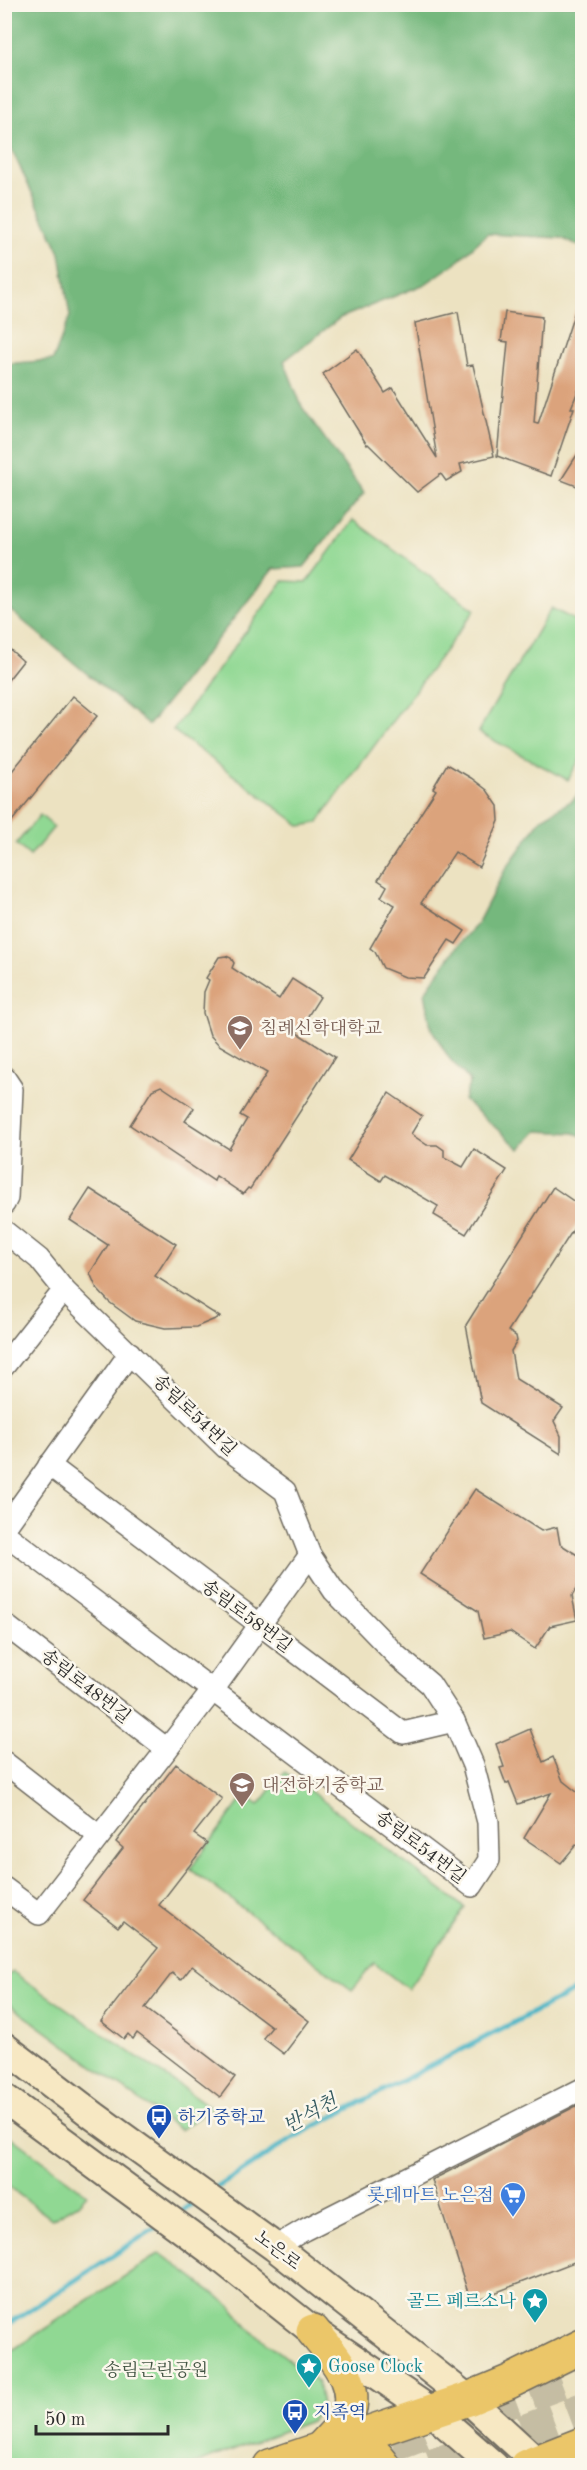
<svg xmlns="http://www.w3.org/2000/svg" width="587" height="2470" viewBox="0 0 587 2470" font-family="'Old Standard TT','Noto Serif KR',serif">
<rect width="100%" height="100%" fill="#fbf7ec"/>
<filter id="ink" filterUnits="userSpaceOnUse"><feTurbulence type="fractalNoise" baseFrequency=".0167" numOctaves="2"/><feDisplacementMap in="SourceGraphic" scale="12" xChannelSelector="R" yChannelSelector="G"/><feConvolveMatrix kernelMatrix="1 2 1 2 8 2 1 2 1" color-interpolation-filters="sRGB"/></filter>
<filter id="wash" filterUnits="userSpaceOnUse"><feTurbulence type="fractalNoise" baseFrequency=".008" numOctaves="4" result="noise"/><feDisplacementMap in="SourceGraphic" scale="24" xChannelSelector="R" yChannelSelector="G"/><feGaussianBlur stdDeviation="1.35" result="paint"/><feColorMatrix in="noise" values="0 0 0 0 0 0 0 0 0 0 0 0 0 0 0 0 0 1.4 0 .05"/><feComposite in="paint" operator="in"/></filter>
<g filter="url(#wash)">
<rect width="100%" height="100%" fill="#ece2c1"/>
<g fill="#90d893" stroke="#5e825f" stroke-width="1.5">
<polygon points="353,520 475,610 317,823 301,826 173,730 283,581 307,582"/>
<polygon points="551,608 582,624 582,755 568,780 478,732"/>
<polygon points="40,815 54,827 30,856 16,844"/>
<polygon points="285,1772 465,1908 408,1989 374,1963 352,1990 190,1869 245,1795 259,1805"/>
<polygon points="13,1972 212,2108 180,2130 5,2001 5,1978"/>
<polygon points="4,2132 87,2194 78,2204 52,2219 5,2184"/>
<polygon points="160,2253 232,2307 247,2327 318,2382 322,2406 310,2421 192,2465 5,2465 5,2355"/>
</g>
<g fill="#74b87d" stroke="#507254" stroke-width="1.5">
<polygon points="4,5 582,5 582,247 561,238 487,234 457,262 425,284 340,318 284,361 302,407 364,493 304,567 273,569 149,725 5,606 5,364 53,360 70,316 60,253 5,135"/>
<polygon points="582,790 582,1136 574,1133 537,1131 520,1149 464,1100 470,1081 449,1058 431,1028 425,992 455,949 477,924 505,870 542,818 573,800"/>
</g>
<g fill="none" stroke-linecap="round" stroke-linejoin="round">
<g stroke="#4ab5c6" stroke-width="5">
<polyline points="212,2191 296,2136 582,1987"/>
<polyline points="177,2214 196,2201"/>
<polyline points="4,2327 161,2224"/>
</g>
</g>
<g id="blocks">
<g fill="#dba37c">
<polygon points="580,296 582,297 582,381 571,408 574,408 551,476 497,456 508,342 501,341 505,312 542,317 534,423 538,424"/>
<polygon points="458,312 467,366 473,365 494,456 460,464 462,472 446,481 441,474 417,492 368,444 367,445 323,374 357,349 385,393 393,388 437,458 415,323"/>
<polygon points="582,447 582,488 561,480"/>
<polygon points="4,644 23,661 4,685"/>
<polygon points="73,696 97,716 4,831 4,781"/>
<polygon points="447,764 471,778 487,790 498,806 499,821 479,867 455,852 421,903 465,931 456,944 449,940 424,978 405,977 383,968 375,952 370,948 395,905 381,897 387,886 378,880 436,790 433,788"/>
<polygon points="226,956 231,958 234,963 232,968 279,999 292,979 320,997 297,1033 335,1057 250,1189 248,1188 243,1194 216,1176 214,1181 130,1125 152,1090 161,1086 194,1108 185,1121 229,1149 247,1119 240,1115 267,1073 219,1045 210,1035 203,1013 204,992 209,980 206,978 219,957"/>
<polygon points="389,1093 422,1116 411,1134 427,1145 437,1145 444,1150 444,1157 463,1167 474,1149 507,1170 466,1234 434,1215 438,1206 385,1175 381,1181 348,1160"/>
<polygon points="553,1187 582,1207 582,1216 508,1331 516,1336 517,1341 511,1351 516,1379 563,1408 554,1421 561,1436 561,1454 481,1403 466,1325"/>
<polygon points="90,1189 176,1244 155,1276 220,1317 196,1327 165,1328 135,1321 109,1302 97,1289 90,1273 108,1245 70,1220"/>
<polygon points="475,1489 541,1531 557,1527 560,1544 582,1558 582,1579 572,1596 577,1620 550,1626 535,1649 510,1632 484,1638 478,1611 420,1574"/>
<polygon points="530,1729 543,1762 553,1757 563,1781 582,1796 582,1847 576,1845 561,1863 524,1838 551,1793 518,1804 509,1782 506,1784 500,1768 504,1767 496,1744"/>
<polygon points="176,1764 222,1799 194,1834 207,1843 159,1905 309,2021 284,2054 263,2038 272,2027 192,1966 181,1980 172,1973 145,2008 235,2077 220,2097 137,2033 133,2039 128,2034 124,2039 101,2021 158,1948 123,1921 118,1927 83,1900 123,1848 116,1842"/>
<polygon points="582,2103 582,2259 471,2302 432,2180"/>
</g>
</g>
</g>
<g filter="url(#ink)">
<use href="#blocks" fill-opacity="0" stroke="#6f6b60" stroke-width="1.5"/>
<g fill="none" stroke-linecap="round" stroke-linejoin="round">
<g stroke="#c5bda3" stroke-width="33" stroke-dasharray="33 16" stroke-linecap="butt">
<polyline points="347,2463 582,2375"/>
<polyline points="431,2466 582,2409"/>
</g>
<g stroke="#6f6b60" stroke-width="24">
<g id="street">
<polyline points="4,1077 12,1089 7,1198 4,1204"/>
<polyline points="4,1231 39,1259 64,1290 225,1447 285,1491 310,1555 334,1591 397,1656 430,1684 454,1721 473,1765 488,1822 489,1860 472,1886 4,1533"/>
<polyline points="4,1366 64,1290"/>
<polyline points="49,1465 403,1733 454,1721"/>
<polyline points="4,1529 130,1353"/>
<polyline points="4,1624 167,1749"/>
<polyline points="4,1762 99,1836"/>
<polyline points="4,1888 39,1914 213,1690 310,1555"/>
<polyline points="275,2247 304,2230 582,2089"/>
</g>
</g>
<g stroke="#6f6b60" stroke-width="32">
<g id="secondary">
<polyline points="4,2047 94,2116 275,2247 468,2399 541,2466"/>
<polyline points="4,2098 212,2251 313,2331 431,2411 494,2466"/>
</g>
</g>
<g stroke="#6f6b60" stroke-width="36">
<g id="primary">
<path d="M 313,2331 C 333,2356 365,2388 344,2422 C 338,2431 329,2439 322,2447"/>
<path d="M 333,2446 C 360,2443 368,2442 384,2466"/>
<polyline points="270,2466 468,2399 509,2382 582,2346"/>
<polyline points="526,2466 582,2444"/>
</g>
</g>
<use href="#street" stroke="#fff" stroke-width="21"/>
<use href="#secondary" stroke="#f7e8c3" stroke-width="28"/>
<use href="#primary" stroke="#ebc669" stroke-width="33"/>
</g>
</g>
<defs>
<g id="university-pin" transform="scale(1.35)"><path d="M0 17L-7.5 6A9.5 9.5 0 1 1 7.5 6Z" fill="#8d6e63" stroke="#fbf7ec"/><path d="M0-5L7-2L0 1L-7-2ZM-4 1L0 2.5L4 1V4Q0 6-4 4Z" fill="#fff"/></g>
<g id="school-pin" transform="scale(1.35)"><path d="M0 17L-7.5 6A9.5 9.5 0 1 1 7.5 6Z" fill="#8d6e63" stroke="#fbf7ec"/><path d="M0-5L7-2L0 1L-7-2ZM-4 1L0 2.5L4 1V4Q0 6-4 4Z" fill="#fff"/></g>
<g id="bus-pin" transform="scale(1.35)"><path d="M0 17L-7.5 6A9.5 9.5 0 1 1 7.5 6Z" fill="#1a4fb4" stroke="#fbf7ec"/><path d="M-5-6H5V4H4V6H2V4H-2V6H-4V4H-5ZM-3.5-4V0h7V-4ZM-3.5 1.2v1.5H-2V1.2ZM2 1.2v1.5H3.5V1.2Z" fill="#fff"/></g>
<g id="supermarket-pin" transform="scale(1.35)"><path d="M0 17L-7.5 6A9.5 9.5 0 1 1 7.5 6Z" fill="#3f7fe0" stroke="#fbf7ec"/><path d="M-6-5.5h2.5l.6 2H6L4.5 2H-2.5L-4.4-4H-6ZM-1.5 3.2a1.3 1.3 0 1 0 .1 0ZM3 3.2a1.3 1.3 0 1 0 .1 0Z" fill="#fff"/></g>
<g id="sight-pin" transform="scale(1.35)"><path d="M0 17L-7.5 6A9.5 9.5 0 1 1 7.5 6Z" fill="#0f9aa8" stroke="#fbf7ec"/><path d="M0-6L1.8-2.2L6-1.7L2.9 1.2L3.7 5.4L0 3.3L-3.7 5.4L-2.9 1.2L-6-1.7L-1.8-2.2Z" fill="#fff"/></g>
</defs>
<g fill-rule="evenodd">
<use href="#university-pin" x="240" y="1028"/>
<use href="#school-pin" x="242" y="1785"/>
<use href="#bus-pin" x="159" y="2117"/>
<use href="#supermarket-pin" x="513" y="2195"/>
<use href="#sight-pin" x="535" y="2301"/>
<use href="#sight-pin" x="309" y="2366"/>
<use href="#bus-pin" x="295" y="2412"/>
</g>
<g text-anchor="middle" stroke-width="5" stroke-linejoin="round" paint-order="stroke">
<g font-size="18" fill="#785e54" stroke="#fbf7ec" text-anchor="start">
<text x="260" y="1034">침례신학대학교</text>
<text x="262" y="1791">대전하기중학교</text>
</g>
<g font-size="18" fill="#2b2b2b" stroke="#fbf7ec">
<text transform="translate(195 1415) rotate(44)" y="6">송림로54번길</text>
<text transform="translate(247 1616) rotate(37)" y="6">송림로58번길</text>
<text transform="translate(86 1686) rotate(38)" y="6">송림로48번길</text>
<text transform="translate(421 1847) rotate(37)" y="6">송림로54번길</text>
<text transform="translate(278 2250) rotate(37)" y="6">노은로</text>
</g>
<g font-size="18" fill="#164399" stroke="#fbf7ec" text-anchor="start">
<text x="178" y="2123">하기중학교</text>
<text x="314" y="2418">지족역</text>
</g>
<g font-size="18" fill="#366cbe" stroke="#fbf7ec" text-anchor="end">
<text x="494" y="2201">롯데마트 노은점</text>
</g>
<g font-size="18" fill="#0d838f" stroke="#fbf7ec" text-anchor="end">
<text x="516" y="2307">골드 페르소나</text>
<text x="328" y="2372" text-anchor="start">Goose Clock</text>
</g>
<g font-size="18" fill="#445645" stroke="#fbf7ec">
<text x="156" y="2376">송림근린공원</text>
</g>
<g font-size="20" font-style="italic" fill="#365b61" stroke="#fbf7ec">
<text transform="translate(310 2113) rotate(-29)" y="7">반석천</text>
</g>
</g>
<rect width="587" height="2470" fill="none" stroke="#fbf7ec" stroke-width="24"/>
<path d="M36 2425v9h132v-9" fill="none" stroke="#2b2b2b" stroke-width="3"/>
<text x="45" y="2425" font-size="18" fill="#2b2b2b" stroke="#fbf7ec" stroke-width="4.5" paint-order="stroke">50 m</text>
</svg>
